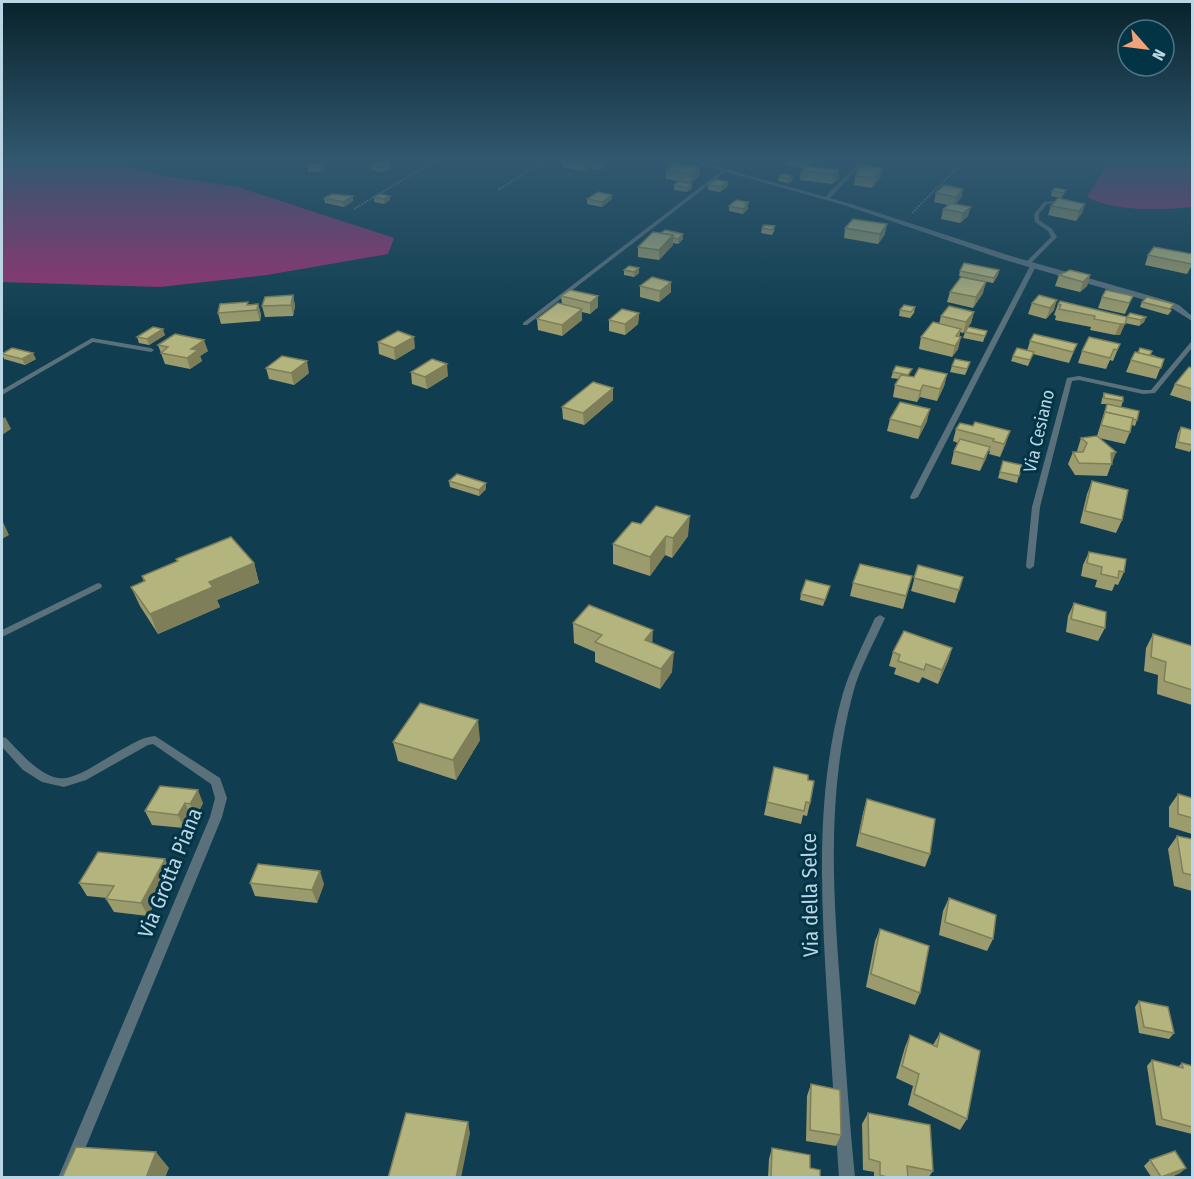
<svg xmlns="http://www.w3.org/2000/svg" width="1194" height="1179" viewBox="0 0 1194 1179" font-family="'Fira Sans Condensed',sans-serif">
<rect width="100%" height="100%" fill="#103e50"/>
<g fill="#a12f72">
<polygon points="2,160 110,160 159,175 238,187 394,238 388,254 267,275 160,287 2,282"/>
<path d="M 1100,160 L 1192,160 L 1192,207 C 1162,210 1114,212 1087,197 L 1106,165 Z"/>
</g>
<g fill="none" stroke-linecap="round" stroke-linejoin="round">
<g stroke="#6a8f9f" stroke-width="2" stroke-dasharray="1.5 1.5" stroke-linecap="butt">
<polyline points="498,190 546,160"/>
<polyline points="354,209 436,160"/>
<polyline points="912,213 960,165"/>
</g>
<g fill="#5a717c" fill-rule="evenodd">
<polygon points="861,160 866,160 829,199 825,199 825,197"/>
<polygon points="724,169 728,170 527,325 523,325 523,323"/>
<polygon points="1066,200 1068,201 1068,202 1047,204 1039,214 1039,220 1052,229 1057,237 1029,265 1025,265 1025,263 1051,237 1048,231 1035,222 1034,214 1044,202"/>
<polygon points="1033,264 1036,266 918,497 914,499 911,499 910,497 1030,266"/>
<polygon points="92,338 151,348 154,350 151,352 93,342 2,395 2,390"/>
<polygon points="1192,342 1192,348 1155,393 1143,394 1079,380 1072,381 1040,507 1034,566 1030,569 1027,568 1026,566 1032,507 1067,378 1079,376 1143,390 1151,390 1190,343"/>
<polygon points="98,583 101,584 102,586 101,588 2,637 2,630"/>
<path d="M 880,615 L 885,618 C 874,643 860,667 853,693 C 826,793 833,895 841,996 C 845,1057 849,1117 855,1178 L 839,1178 C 835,1117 831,1056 827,996 C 821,894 815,792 843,693 C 851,667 864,643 875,618 Z"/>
<path d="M 155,736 L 220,778 L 227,798 L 222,817 L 73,1178 L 58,1178 L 210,817 L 215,798 L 211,784 L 153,744 L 148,745 L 86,780 L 64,787 L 42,782 L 23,770 L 2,747 L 2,737 L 6,738 C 20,752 44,782 66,778 C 85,774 104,759 121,750 C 132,744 142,737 155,736 Z"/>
</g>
<polygon fill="#5a717c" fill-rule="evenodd" points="682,160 693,160 848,203 1011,256 1165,300 1179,305 1192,316 1192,321 1173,309 1159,304 1005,260 844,205"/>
</g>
<g fill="#9b9b6d">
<polygon points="562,160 592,160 592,164 604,162 604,167 599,170 592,169 592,166 584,171 562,167"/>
<polygon points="787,160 813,160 813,163 807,166 839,170 838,179 832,184 800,180 801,171 804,168 786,164"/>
<polygon points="324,163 325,168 318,172 308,172 308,167"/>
<polygon points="389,163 390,168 382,172 372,170 372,166"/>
<polygon points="700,167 699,176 690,183 666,179 666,170"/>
<polygon points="857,171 881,177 872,188 854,185 855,176"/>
<polygon points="779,176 793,176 792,181 788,183 778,181"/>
<polygon points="728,182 728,186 720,192 708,190 708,185"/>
<polygon points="692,184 692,188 687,192 674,190 674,185"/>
<polygon points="963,189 961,198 956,203 968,216 960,223 941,219 943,209 948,205 934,202 936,193"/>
<polygon points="1066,190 1064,194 1061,198 1051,196 1052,191"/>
<polygon points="390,196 390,200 384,204 374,202 374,197"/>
<polygon points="324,198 353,201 344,207 325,203"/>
<polygon points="587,199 612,199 602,207 587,204"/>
<polygon points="748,202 748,209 743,214 729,211 729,206"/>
<polygon points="1085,204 1082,213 1076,221 1048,215 1051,206"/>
<polygon points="775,226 774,231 772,235 761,233 762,228"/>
<polygon points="845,228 885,234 878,244 844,238"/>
<polygon points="661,233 683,234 683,239 678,244 673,243 673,245 659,260 638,257 638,247"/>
<polygon points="1192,254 1192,265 1187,274 1145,265 1148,255"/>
<polygon points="624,270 639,273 634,277 624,275"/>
<polygon points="999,270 998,275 993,283 959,276 960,271"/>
<polygon points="1059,275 1090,275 1087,286 1080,292 1055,286"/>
<polygon points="671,282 671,292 659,302 640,297 640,286"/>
<polygon points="570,290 598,307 590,314 582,312 582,320 562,336 538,330 537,319 562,304 561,296"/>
<polygon points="950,292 983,293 973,308 947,302"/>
<polygon points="293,295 295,306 293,316 265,317 262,306"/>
<polygon points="1039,295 1054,310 1046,319 1028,314 1032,303"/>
<polygon points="1133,296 1125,314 1098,308 1102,297"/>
<polygon points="1142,302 1172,310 1168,315 1140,307"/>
<polygon points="258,304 261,315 260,321 221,324 218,313 248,305"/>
<polygon points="1058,304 1127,317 1120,335 1115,335 1090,330 1091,327 1055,320 1056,316 1054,315"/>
<polygon points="915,307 914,313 910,318 899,316 900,310"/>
<polygon points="974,312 971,323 963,333 960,332 958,349 952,357 919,349 921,337 939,324 941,316"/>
<polygon points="639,313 638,324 625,335 609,331 609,320"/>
<polygon points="1127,317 1146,317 1144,322 1139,326 1125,323"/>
<polygon points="987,331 983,342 963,338 965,332"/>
<polygon points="165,335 149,345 139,343 137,337"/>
<polygon points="1030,341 1077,344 1069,363 1033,354 1028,366 1011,361 1013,356 1027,351"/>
<polygon points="378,342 415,348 395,360 379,354"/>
<polygon points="1120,344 1113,361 1110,360 1106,369 1078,363 1082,351"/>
<polygon points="158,345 208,351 200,356 202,361 190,369 165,364"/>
<polygon points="2,353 36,359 25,365 4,359"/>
<polygon points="1151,355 1164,359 1156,379 1126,372 1131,360"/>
<polygon points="952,366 968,368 965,375 950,372"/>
<polygon points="266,368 309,373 294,385 269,379"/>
<polygon points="1192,368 1192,402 1170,395 1175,384"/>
<polygon points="411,372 448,376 427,389 412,384"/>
<polygon points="893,372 914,377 947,374 944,386 937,401 920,397 917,402 893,397 895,385 899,379 891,378"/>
<polygon points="613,388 613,400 584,425 563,419 562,407"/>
<polygon points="1104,393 1123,401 1121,407 1137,420 1135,426 1132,425 1130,432 1125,444 1099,438 1116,452 1107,476 1075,475 1068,464 1073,452 1078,452 1077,451 1081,438 1097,436 1107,404 1101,404 1102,399"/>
<polygon points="890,419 927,421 918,439 887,431"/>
<polygon points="960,423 1006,443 1000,457 989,454 990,451 988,451 980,471 951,464 954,451 958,443 953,441 956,429"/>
<polygon points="1181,427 1192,430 1192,446 1190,452 1175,448 1178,433"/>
<polygon points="1003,461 1022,465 1017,483 998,478"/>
<polygon points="449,481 486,483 486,489 479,496 450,487"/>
<polygon points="1092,481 1122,520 1116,533 1080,523 1087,494"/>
<polygon points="641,524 688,536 672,558 665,555 650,576 613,564 613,544"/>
<polygon points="1089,552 1124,572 1118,585 1115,584 1112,591 1095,587 1097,580 1081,576 1083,565"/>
<polygon points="176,559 254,563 259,583 217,600 220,607 158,634 140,606 131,587 144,582 142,576 177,562"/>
<polygon points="918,565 963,577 955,603 911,591"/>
<polygon points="912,576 903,609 850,596 853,583"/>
<polygon points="828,592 823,606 800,600 801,594"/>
<polygon points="1074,603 1105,628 1098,641 1066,632 1068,616"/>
<polygon points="573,623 652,643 672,672 660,689 595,662 595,652 574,643"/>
<polygon points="1153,634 1192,646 1192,705 1157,694 1158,675 1144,671 1146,648"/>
<polygon points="952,648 948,661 938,684 922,677 919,683 894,674 896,668 889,666 893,652"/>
<polygon points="480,740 456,780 398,761 393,742"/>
<polygon points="774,767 808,780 810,803 807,816 803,815 801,824 764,815"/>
<polygon points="160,786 203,803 196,817 191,816 184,828 152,825 145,811"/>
<polygon points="1178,794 1192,798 1192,834 1169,827 1169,807"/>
<polygon points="867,799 930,854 925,867 856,846 863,813"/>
<polygon points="1177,836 1192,839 1192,891 1174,886 1168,849"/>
<polygon points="171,872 148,916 114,912 106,899 107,898 87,896 79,883"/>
<polygon points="250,883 324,884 317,903 255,896"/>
<polygon points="949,898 993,939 987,951 939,935 943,911"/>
<polygon points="880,929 920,993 915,1005 866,987 875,941"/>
<polygon points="1139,1001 1174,1033 1169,1039 1139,1033 1135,1007"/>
<polygon points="940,1033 967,1119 960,1130 908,1105 913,1086 896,1078 905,1047 910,1035 933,1045"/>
<polygon points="1152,1060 1178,1067 1182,1063 1192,1066 1192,1134 1156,1125 1147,1066"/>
<polygon points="811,1084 841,1135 836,1146 806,1141 807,1096"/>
<polygon points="868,1113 933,1171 928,1178 874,1178 874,1172 863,1170 862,1124"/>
<polygon points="772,1148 810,1168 820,1178 768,1178 769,1159"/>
<polygon points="1150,1160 1186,1168 1180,1173 1169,1178 1152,1178 1144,1166"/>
</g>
<g fill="#7e7e59">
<polygon points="587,160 592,160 592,166 584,171 584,162"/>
<polygon points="805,160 813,160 813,163 804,168"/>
<polygon points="604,162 604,167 599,170 599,166"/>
<polygon points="324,163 325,168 318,172 318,168"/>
<polygon points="389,163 390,168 382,172 382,167"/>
<polygon points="700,167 699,176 690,183 691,174"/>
<polygon points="883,168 881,177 872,188 874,178"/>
<polygon points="839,170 838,179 832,184 833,174"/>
<polygon points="793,176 792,181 788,183 788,179"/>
<polygon points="728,182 728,186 720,192 721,187"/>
<polygon points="692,184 692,188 687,192 687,188"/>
<polygon points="963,189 961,198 953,206 956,197"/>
<polygon points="612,195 612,199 602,207 602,202"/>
<polygon points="353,196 353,201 344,207 343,202"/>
<polygon points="390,196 390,200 384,204 384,199"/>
<polygon points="748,202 747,205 748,204 748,209 743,214 743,209 745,204"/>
<polygon points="1085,204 1082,213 1076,221 1079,211"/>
<polygon points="971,207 968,216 960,223 963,213"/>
<polygon points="887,224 885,234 878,244 880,234"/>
<polygon points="683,234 683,239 678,244 678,239"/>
<polygon points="673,235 673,245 659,260 659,250"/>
<polygon points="639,268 639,273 634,277 634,272"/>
<polygon points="999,270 998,275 993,283 994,278"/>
<polygon points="1090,275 1087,286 1080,292 1083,282"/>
<polygon points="671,282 671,292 659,302 660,291"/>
<polygon points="986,282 983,293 973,308 976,297"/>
<polygon points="293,295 295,306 293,316 291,305"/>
<polygon points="598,296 598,307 590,314 590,303"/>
<polygon points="1057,300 1054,310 1046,319 1050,308"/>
<polygon points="258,304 261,315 260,321 257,310"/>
<polygon points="582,309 582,320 562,336 562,325"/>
<polygon points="974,312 971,323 963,333 966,322"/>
<polygon points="639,313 638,324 625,335 625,324"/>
<polygon points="1146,317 1144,322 1139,326 1141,320"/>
<polygon points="1120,324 1125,324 1120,335 1115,335"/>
<polygon points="163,329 165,335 149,345 147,339"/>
<polygon points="414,337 415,348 395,360 394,348"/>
<polygon points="961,337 958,349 952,357 955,346"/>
<polygon points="204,340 208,351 200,356 202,361 190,369 187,358 191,349"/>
<polygon points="33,353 36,359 25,365 22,359"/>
<polygon points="307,361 309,373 294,385 291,373"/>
<polygon points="447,364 448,376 427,389 425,377"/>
<polygon points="947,374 944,386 937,401 940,389"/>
<polygon points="923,385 920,397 917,402 920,391"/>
<polygon points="613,388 613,400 584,425 583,413"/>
<polygon points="930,409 927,421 918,439 921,427"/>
<polygon points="5,417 11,429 2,435 2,419"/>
<polygon points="1010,431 1006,443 1000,457 1004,444"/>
<polygon points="990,447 986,459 980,471 984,459"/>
<polygon points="1116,452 1111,464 1111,453"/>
<polygon points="486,483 486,489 479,496 479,490"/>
<polygon points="690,516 688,536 672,558 673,538"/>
<polygon points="3,522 9,535 2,539 2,523"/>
<polygon points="666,536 665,555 650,576 650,557"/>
<polygon points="254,563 259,583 217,600 220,607 158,634 150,614 209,582"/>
<polygon points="653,630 652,649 645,640"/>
<polygon points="952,648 948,661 938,684 942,670"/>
<polygon points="674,652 672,672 660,689 661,669"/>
<polygon points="478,720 480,740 456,780 453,760"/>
<polygon points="198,790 203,803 196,817 190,804"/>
<polygon points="185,803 191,816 184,828 178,815"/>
<polygon points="165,859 171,872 148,916 141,903"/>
<polygon points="320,871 324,884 317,903 312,890"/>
<polygon points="468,1122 470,1133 461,1178 456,1178"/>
<polygon points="156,1152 169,1168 165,1178 146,1178"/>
<polygon points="1186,1168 1180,1173 1169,1178 1161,1178"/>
</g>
<g fill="#b4b47f" stroke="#7e7e59" stroke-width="1.5">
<polygon points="573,160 587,160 584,162"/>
<polygon points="597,161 604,162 599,166 592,164"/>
<polygon points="379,162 389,163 382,167 372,166"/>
<polygon points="314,163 324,163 318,168 308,167"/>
<polygon points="675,163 700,167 691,174 666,170"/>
<polygon points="863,165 883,168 874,178 855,176 859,171 857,171"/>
<polygon points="806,166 839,170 833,174 801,171"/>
<polygon points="783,174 793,176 788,179 779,176"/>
<polygon points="716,179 728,182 721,187 708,185"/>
<polygon points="679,181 692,184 687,188 674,185"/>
<polygon points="944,185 963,189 956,197 936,193"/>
<polygon points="1055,188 1066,190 1063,193 1052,191"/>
<polygon points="598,192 612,195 602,202 587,199"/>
<polygon points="332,194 353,196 343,202 324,198"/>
<polygon points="380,194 390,196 384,199 374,197"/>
<polygon points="1058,198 1085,204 1079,211 1051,206"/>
<polygon points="736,200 748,202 745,204 748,204 743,209 729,206"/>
<polygon points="951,203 971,207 963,213 943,209"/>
<polygon points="853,219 887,224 880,234 845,228"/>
<polygon points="764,225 775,226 772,230 762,228"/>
<polygon points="665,230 683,234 678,239 673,238 673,235 661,233"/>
<polygon points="653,232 673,235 659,250 638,247"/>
<polygon points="1154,247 1192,254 1192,262 1191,264 1148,255"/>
<polygon points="964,263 999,270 994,278 960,271"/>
<polygon points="629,266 639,268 634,272 624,270"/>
<polygon points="1070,270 1090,275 1083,282 1059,275"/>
<polygon points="652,277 671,282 660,291 640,286"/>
<polygon points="961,277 986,282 976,297 950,292"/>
<polygon points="570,290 598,296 590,303 561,296"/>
<polygon points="1106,290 1133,296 1129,303 1102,297"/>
<polygon points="293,295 291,305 262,306 265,297"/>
<polygon points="1039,295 1057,300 1050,308 1032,303"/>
<polygon points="1147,297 1174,304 1170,309 1142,302"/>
<polygon points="1060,301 1127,317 1125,324 1120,324 1094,319 1095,316 1059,309 1061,305 1058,304"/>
<polygon points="248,302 247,305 258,304 257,310 218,313 220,304"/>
<polygon points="558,303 582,309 562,325 537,319"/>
<polygon points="904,305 915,307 911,312 900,310"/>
<polygon points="949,306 974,312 966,322 941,316"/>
<polygon points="622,309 639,313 625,324 609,320"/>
<polygon points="1130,313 1146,317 1141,320 1127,317"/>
<polygon points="933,322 961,329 956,336 961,337 955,346 921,337"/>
<polygon points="153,327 163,329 147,339 137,337"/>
<polygon points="968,327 987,331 985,336 965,332"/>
<polygon points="398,331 414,337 394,348 378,342"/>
<polygon points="175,334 204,340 191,349 198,350 187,358 161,353 168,347 158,345"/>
<polygon points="1034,334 1077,344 1073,352 1030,341"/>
<polygon points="1089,337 1120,344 1117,350 1114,349 1110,358 1082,351"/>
<polygon points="12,348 33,353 22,359 2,354"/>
<polygon points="1017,348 1034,352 1030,360 1013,356"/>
<polygon points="1140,348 1152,351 1150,355 1154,356 1153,357 1138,353"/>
<polygon points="1135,352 1164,359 1161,368 1131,360"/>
<polygon points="282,356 307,361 291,373 266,368"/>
<polygon points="432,359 447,364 425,377 411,372"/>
<polygon points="955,359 970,362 967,369 952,366"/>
<polygon points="896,366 912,369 908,375 893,372"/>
<polygon points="1189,367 1192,368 1192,389 1175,384"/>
<polygon points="919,368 947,374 940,389 923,385 920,391 895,385 901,375 914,377"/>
<polygon points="593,382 613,388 583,413 562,407"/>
<polygon points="1104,393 1123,397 1123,401 1104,398"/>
<polygon points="900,402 930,409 921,427 890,419"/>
<polygon points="1107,404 1139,411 1137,420 1105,412"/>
<polygon points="1105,412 1133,418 1130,432 1101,425"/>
<polygon points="975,422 1010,431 1004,444 993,441 994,439 956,429 960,423 973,426"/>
<polygon points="1181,427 1192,430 1192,445 1178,442"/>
<polygon points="1097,436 1116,452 1111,453 1112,464 1079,463 1073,452 1083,452 1087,443 1081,438"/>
<polygon points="960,439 990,447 984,459 954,451"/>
<polygon points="1003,461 1022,465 1019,476 1000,472"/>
<polygon points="457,474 486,483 479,490 449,481"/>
<polygon points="1092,481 1128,490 1122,520 1085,511"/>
<polygon points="656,506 690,516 673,538 666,536 650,557 613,544 632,522 641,524"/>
<polygon points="231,537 254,563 209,582 213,587 150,614 131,587 145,581 142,576 178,561 176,559"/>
<polygon points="1089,552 1126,559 1124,572 1119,571 1118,578 1101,574 1102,567 1087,563"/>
<polygon points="860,564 912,576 906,596 853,583"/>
<polygon points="918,565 963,577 959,590 914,578"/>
<polygon points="806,580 830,586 825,600 801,594"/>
<polygon points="1074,603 1106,612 1105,628 1071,619"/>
<polygon points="589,605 653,630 645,640 674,652 661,669 595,642 602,635 573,623"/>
<polygon points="904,631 952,648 942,670 926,664 924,670 898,661 900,655 893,652"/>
<polygon points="1153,634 1192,646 1192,690 1164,681 1166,662 1151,657"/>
<polygon points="420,703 478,720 453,760 393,742"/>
<polygon points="774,767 808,775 808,780 814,781 810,803 806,802 804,811 767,802"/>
<polygon points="160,786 198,790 190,804 185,803 178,815 145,811"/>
<polygon points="1178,794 1192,798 1192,818 1178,814"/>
<polygon points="867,799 935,819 930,854 860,833"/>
<polygon points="1177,836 1192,839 1192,875 1183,873"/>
<polygon points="98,852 165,859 141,903 106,899 114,886 79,883"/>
<polygon points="258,864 320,871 312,890 250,883"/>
<polygon points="949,898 996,915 993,939 945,922"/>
<polygon points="880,929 929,946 920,993 871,974"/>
<polygon points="1139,1001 1168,1007 1174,1033 1144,1027"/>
<polygon points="940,1033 980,1051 967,1119 914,1094 919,1074 902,1066 910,1035 937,1047"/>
<polygon points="1152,1060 1183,1068 1182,1063 1192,1066 1192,1127 1162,1119"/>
<polygon points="811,1084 840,1090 841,1135 810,1130"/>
<polygon points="406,1113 468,1122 456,1178 388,1178"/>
<polygon points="868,1113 930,1125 933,1171 907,1166 908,1178 890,1178 880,1175 880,1162 869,1159"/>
<polygon points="76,1147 156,1152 146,1178 62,1178"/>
<polygon points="772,1148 810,1155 810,1168 820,1170 820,1178 771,1178"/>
<polygon points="1175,1151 1186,1168 1161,1177 1150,1160"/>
</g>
<linearGradient id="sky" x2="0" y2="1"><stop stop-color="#09222c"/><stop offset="0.49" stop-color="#31586f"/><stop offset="1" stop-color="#31586f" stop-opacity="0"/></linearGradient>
<rect width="1194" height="325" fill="url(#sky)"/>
<g text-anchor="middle" stroke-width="6" stroke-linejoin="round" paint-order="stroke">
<g font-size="18" fill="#bad6e4" stroke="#033445">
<text transform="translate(1039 431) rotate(-77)" y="6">Via Cesiano</text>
</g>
<g font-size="21" fill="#bad6e4" stroke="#033445">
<text transform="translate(170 873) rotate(-68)" y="7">Via Grotta Piana</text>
<text transform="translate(810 895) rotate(-91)" y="7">Via della Selce</text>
</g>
</g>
<rect width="1194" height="1179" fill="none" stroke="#bad6e4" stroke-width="6"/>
<g transform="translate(1146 48) rotate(118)"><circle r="28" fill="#033445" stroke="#4c7585" stroke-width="1.5"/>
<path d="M0-4.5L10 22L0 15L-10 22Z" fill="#f0a279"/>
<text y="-9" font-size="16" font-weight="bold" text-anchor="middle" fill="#bad6e4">N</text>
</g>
</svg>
